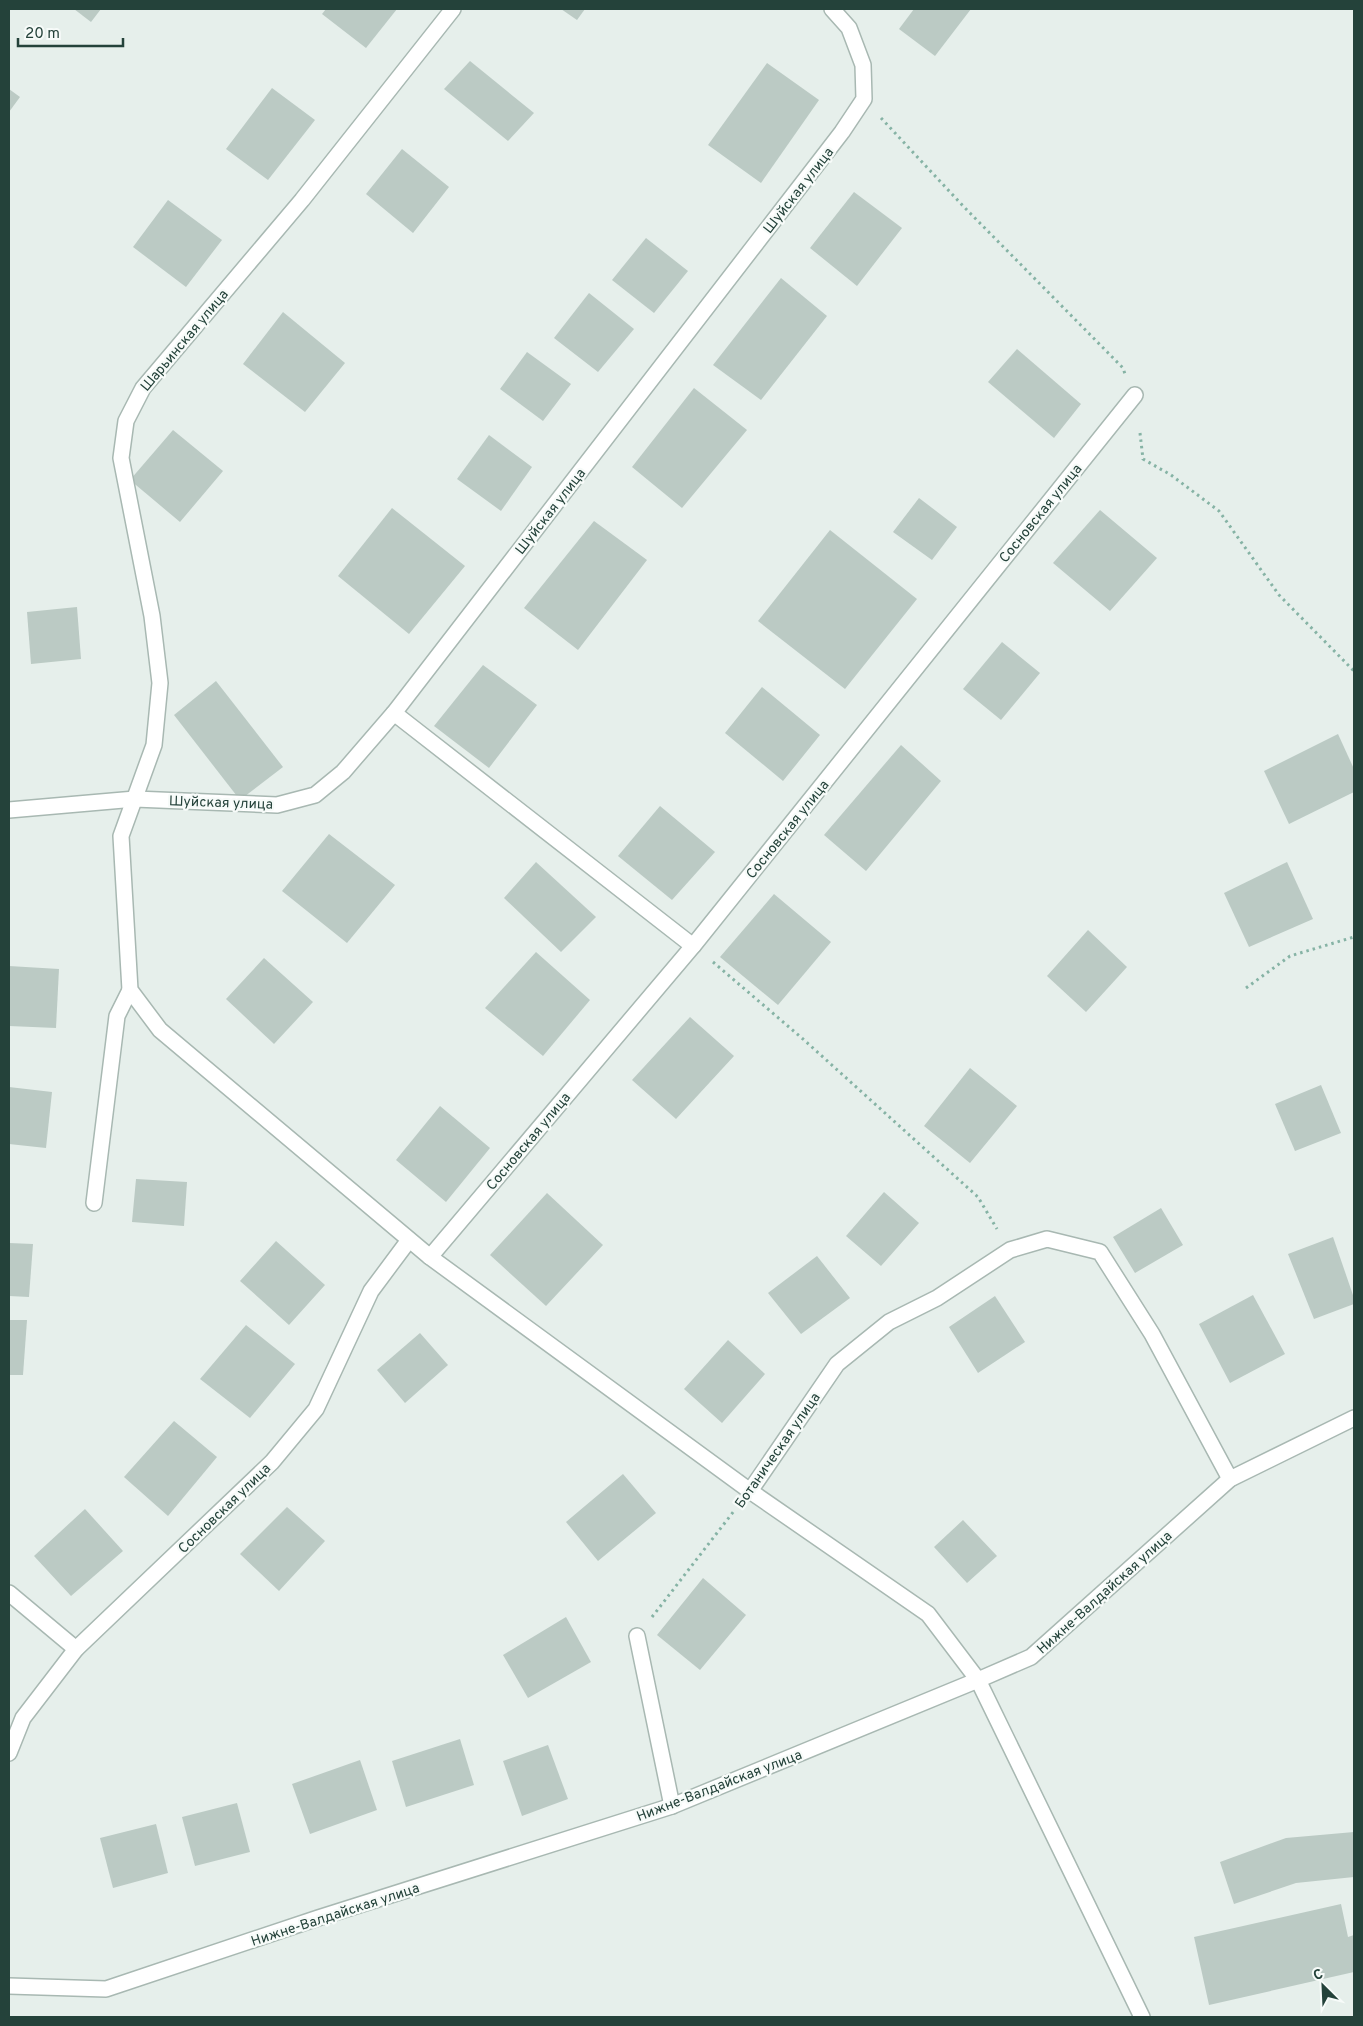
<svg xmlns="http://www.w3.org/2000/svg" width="1363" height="2026" viewBox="0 0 1363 2026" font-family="Overpass,sans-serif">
<rect width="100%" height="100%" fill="#e6efeb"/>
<g fill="#bbcac4">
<polygon points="74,9 101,9 91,22"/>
<polygon points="326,9 397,9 366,48 322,14"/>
<polygon points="561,9 585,9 577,20"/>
<polygon points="914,9 971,9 935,56 899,29"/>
<polygon points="470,61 534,113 508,141 444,89"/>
<polygon points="767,63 819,100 761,183 708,145"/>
<polygon points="272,88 315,120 268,180 226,149"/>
<polygon points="9,89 20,97 9,112"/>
<polygon points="402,149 449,187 413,233 366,194"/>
<polygon points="854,192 902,228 857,286 810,248"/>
<polygon points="168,200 222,240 186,287 133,247"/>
<polygon points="646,238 688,271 654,313 612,280"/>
<polygon points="781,278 827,316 761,400 713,365"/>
<polygon points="589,293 634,329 598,372 554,338"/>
<polygon points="283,312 345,363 305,412 243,364"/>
<polygon points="1017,349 1081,404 1054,438 988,382"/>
<polygon points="527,352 571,384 543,421 500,389"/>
<polygon points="694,388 747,430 682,508 632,467"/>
<polygon points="173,430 223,471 180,522 130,480"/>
<polygon points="489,435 532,467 501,511 457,479"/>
<polygon points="919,498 957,527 932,560 893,532"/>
<polygon points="392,508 465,566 409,634 338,576"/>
<polygon points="1100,510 1157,558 1110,611 1053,563"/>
<polygon points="594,521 647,560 578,650 524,608"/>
<polygon points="830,530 917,599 845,689 758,621"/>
<polygon points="77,607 81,659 31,664 27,612"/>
<polygon points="1002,642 1040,673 1001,720 963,689"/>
<polygon points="483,665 537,705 489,768 434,726"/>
<polygon points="216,681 283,767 240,800 174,715"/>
<polygon points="762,687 820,735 783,781 725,733"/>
<polygon points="1338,734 1354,769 1354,792 1289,824 1264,771"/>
<polygon points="901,745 941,781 866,871 824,835"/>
<polygon points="660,806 715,852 672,900 618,856"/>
<polygon points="329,834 395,885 347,943 282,891"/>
<polygon points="536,862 596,917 561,952 504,898"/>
<polygon points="1287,862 1313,919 1249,947 1224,893"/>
<polygon points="774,894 831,942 778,1005 720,957"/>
<polygon points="1088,930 1127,967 1086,1012 1047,976"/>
<polygon points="536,952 590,1000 543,1056 485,1008"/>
<polygon points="264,958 313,1002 274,1044 226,999"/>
<polygon points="9,966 59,969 56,1028 9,1026"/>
<polygon points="690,1017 734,1056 676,1119 632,1080"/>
<polygon points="970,1068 1017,1106 970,1163 924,1126"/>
<polygon points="1321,1085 1341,1133 1295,1151 1275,1104"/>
<polygon points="9,1087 52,1092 46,1148 9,1144"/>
<polygon points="440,1106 490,1148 446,1202 396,1160"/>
<polygon points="136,1179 187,1182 184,1226 132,1222"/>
<polygon points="884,1192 919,1223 881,1266 846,1236"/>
<polygon points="547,1193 603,1245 546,1306 490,1255"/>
<polygon points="1161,1208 1183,1245 1135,1273 1113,1237"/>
<polygon points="1333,1237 1354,1298 1354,1304 1314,1319 1288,1254"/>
<polygon points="276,1241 325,1285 289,1325 240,1281"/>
<polygon points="9,1243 33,1244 29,1297 9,1296"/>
<polygon points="817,1256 850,1298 801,1334 768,1293"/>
<polygon points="1253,1295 1285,1354 1230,1383 1199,1324"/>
<polygon points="995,1296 1025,1342 978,1373 949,1327"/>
<polygon points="9,1320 27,1320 23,1375 9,1375"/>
<polygon points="246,1325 295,1364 250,1418 200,1379"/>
<polygon points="420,1333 448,1365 405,1403 377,1370"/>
<polygon points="728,1340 765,1374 722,1423 684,1389"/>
<polygon points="174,1421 217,1457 168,1516 124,1477"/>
<polygon points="623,1474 656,1513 598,1561 566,1522"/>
<polygon points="287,1507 325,1541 279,1591 240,1554"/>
<polygon points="85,1509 123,1551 71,1596 34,1556"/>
<polygon points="963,1520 997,1556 967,1583 934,1547"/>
<polygon points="703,1578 746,1615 700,1670 657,1635"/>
<polygon points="566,1617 591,1662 528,1698 503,1655"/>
<polygon points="460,1739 474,1785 406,1807 392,1761"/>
<polygon points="548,1745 568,1799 522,1816 503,1761"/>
<polygon points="360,1760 377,1810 310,1834 292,1784"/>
<polygon points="237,1803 250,1852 195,1866 182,1817"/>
<polygon points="156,1824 168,1873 113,1888 100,1838"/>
<polygon points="1354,1832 1354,1877 1296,1883 1234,1904 1220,1862 1286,1838"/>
<polygon points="1341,1904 1348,1937 1354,1935 1354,1972 1209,2005 1194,1937"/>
</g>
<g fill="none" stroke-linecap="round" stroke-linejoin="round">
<g stroke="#a8b8b2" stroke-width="18">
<g id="service">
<polyline points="94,1203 117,1016 130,990"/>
<polyline points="9,1593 76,1649"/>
<polyline points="637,1636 672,1806"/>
<polyline points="978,1680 1142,2017"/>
</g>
</g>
<g stroke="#a8b8b2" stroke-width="18">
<g id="minor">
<polyline points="453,9 302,200 143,388 126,421 121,458 152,616 160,683 154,745 121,836 130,990 160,1030 430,1257 750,1491 928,1614 978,1680"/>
<polyline points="394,713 693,946"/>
<polyline points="9,810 135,799 277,805 315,795 343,772 394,713 842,132 864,99 863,65 849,28 832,9"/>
<polyline points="430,1257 693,946 1135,395"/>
<polyline points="750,1491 837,1364 889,1322 937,1298 1010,1250 1047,1239 1100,1252 1152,1334 1230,1479"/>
<polyline points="9,1753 23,1718 76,1649 272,1462 316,1409 371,1291 409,1240"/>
<polyline points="9,1986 106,1989 318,1918 672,1806 978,1680 1031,1657 1230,1479 1354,1418"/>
</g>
</g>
<g stroke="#86b3a5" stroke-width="3" stroke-dasharray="2.5 4" stroke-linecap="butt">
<polyline points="881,118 964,207 1123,368 1125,374"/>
<polyline points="1140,433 1143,459 1171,475 1219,511 1279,595 1354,671"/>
<polyline points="713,962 803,1039 978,1197 997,1229"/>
<polyline points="1246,988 1290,956 1354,937"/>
<polyline points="652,1617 734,1511"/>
</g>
<use href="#service" stroke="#fff" stroke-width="15"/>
<use href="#minor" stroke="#fff" stroke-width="15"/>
</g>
<g text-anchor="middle" stroke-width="4.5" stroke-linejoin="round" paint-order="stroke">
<g font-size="14" fill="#24423a" stroke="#f7fbf9">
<text transform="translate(798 190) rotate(-52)" y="5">Шуйская улица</text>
<text transform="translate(184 340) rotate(-50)" y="5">Шарьинская улица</text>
<text transform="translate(550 511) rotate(-52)" y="5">Шуйская улица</text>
<text transform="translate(1040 513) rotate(-51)" y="5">Сосновская улица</text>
<text transform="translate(221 802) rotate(2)" y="5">Шуйская улица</text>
<text transform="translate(787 829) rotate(-51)" y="5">Сосновская улица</text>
<text transform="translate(528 1141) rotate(-50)" y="5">Сосновская улица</text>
<text transform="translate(777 1450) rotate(-55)" y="5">Ботаническая улица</text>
<text transform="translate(224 1508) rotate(-44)" y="5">Сосновская улица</text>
<text transform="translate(1104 1592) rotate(-42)" y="5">Нижне-Валдайская улица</text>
<text transform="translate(719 1785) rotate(-21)" y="5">Нижне-Валдайская улица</text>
<text transform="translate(335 1914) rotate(-18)" y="5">Нижне-Валдайская улица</text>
</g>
</g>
<rect width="1363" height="2026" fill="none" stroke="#24423a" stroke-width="20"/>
<g transform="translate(1323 1986) rotate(336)" stroke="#f7fbf9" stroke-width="4" paint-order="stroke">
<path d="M0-4L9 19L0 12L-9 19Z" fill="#24423a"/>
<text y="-8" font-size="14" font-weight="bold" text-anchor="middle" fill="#24423a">С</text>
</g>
<path d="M18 38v8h105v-8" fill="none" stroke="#24423a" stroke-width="2.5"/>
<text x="25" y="38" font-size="15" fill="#24423a" stroke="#f7fbf9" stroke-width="4" paint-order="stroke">20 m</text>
</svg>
